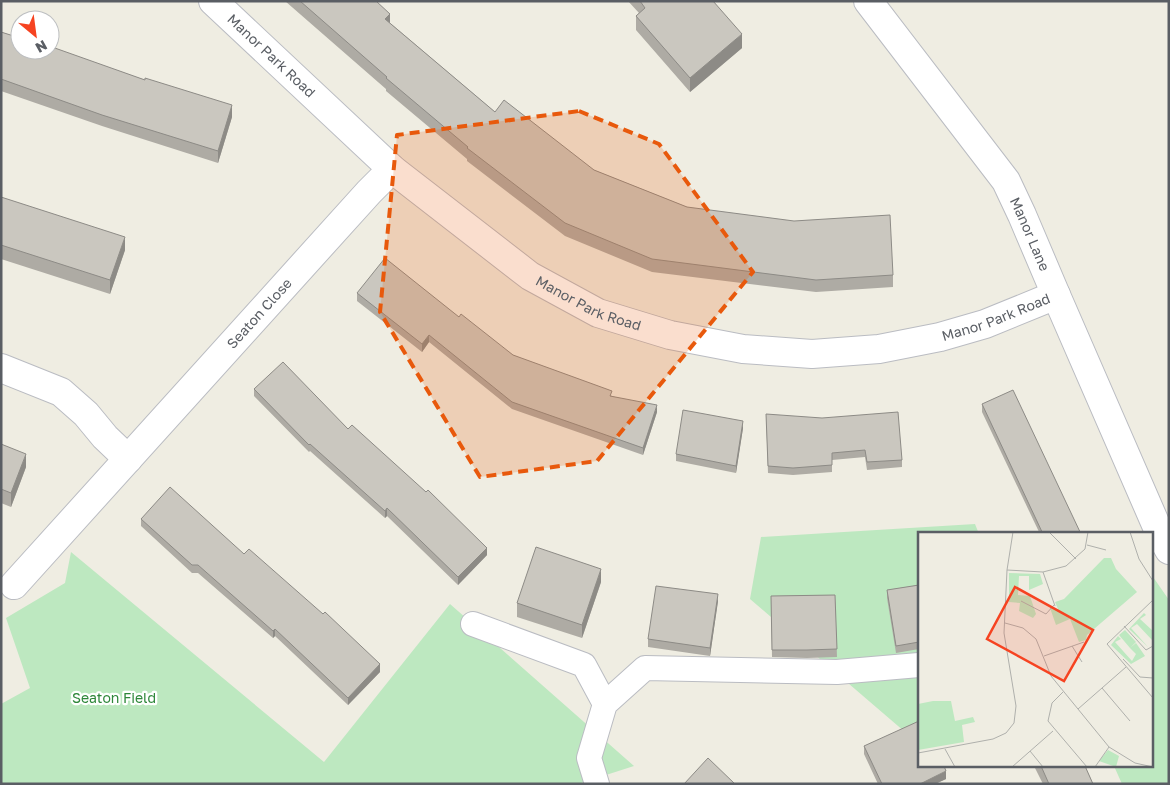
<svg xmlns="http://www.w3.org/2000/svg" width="1170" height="785" viewBox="0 0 1170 785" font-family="'Golos Text',sans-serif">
<rect width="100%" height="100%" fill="#efede2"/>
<g fill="#bde8c0">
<polygon points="975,524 979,534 919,534 919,744 750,599 761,537"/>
<polygon points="71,552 324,762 450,604 634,766 578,784 1,784 1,704 30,688 6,618 65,583"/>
<polygon points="1151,574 1169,600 1169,784 1122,784 1114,766 1151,766"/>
</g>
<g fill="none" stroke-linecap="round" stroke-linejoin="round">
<g stroke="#babcc2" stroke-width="26">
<g id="lane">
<polyline points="473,624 584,665 605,704"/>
<polyline points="597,784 589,758 605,704 645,668 837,672 919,665"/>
</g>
</g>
<g stroke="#babcc2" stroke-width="30">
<g id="street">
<path id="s1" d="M 213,1 L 392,169 L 530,276 L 598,313 L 670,335 L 743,349 L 812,354 L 879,349 L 940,337 L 985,324 L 1056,295"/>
<path id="s2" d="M 868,1 L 1006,181 L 1022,215 L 1056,295 L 1160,534 L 1169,550"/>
<polyline points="1,368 61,392 86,414 105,437 128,459"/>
<path id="s3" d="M 14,585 L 369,192 L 392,169"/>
</g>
</g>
<use href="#lane" stroke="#fff" stroke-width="24"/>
<use href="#street" stroke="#fff" stroke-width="28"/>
</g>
<g fill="#aeaba4">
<polygon points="285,1 376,1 390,23 495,112 594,170 687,207 893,275 893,287 816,292 652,272 565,236 467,161 467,159 386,91 386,89"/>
<polygon points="628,1 713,1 742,48 690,92 636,30 636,16 639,13"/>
<polygon points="1,32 145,80 232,117 218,163 102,126 1,91"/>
<polygon points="1,197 125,250 110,294 1,259"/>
<polygon points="357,293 459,317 513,355 612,396 657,412 643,455 512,409 429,342 422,352 357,301"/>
<polygon points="254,389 348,429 487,555 458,585 387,516 385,518 310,451 309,452 254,396"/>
<polygon points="982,404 1081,534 1040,534 982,412"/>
<polygon points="766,414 902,460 902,467 867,470 865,457 832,460 832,472 793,475 768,473"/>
<polygon points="743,428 736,473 676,461 676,454"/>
<polygon points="1,444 26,467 11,507 1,503"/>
<polygon points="141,519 244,554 380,672 348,705 275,636 273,638 198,573 192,573 141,526"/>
<polygon points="601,582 582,638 517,617 517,603"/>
<polygon points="919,585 919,649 896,653 887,598 887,590"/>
<polygon points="835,595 837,657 807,658 772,657 771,596"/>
<polygon points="718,601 710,656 648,647 648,639"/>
<polygon points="864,746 946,779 935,784 878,784 864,754"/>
<polygon points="1034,766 1085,766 1093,784 1043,784"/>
</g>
<g fill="#8d8b86">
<polygon points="390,14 390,27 385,19"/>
<polygon points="742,34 742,48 690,92 690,78"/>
<polygon points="232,105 232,117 218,163 218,151"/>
<polygon points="125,237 125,250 110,294 110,280"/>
<polygon points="429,335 429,342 422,352 422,344"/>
<polygon points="657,405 657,412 643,455 643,448"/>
<polygon points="743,421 743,428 736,473 736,466"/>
<polygon points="26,454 26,467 11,507 11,493"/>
<polygon points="387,508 387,516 385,518 385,511"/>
<polygon points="487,548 487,555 458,585 458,577"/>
<polygon points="601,569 601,582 582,638 582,625"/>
<polygon points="718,594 718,601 710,656 710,648"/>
<polygon points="275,629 275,636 273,638 273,631"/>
<polygon points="380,664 380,672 348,705 348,698"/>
<polygon points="946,771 946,779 935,784 920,784"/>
</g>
<g fill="#cac7bf" stroke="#8d8b86">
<polygon points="300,1 376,1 390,14 385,19 495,112 504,100 594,170 687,207 794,221 890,215 893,275 816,280 652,259 565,223 467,148 468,147 386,78 387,77"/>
<polygon points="640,1 713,1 742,34 690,78 636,16 645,8"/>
<polygon points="1,32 20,38 20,50 50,50 50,49 51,49 52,47 145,80 145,78 232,105 218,151 102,115 1,79"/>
<polygon points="1,197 125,237 110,280 1,245"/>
<polygon points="385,258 459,317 461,314 513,355 612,391 610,396 657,405 643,448 512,402 429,335 422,344 357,293"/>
<polygon points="283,362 348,429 352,425 426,492 428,490 487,548 458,577 387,508 385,511 310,444 309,445 254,389"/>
<polygon points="1013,390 1081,534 1043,534 982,404"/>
<polygon points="683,410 743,421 736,466 676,454"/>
<polygon points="898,412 902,460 867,462 865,450 832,453 832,465 793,468 768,466 766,414 822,418"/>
<polygon points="1,444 26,454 11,493 1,489"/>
<polygon points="170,487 244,554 249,549 323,614 325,612 380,664 348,698 275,629 273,631 198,565 192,565 141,519"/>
<polygon points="536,547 601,569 582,625 517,603"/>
<polygon points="919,585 919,642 896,646 887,590"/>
<polygon points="656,586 718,594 710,648 648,639"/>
<polygon points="835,595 837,649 807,650 772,650 771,596"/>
<polygon points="919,721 919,766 944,766 946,771 920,784 882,784 864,746"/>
<polygon points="708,758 735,784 684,784"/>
<polygon points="1041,766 1085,766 1093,784 1049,784"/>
</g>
<path fill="#e8590c" fill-opacity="0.2" stroke="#e8590c" stroke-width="4" stroke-dasharray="10 6" stroke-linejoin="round" d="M 579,111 L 659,144 L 753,272 L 597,461 L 480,477 L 380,312 L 397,135 Z"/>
<g text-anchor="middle" stroke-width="4.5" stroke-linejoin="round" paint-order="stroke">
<g font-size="14" fill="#5a5e64" stroke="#fff">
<text dy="5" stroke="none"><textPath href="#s1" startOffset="80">Manor Park Road</textPath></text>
<text dy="5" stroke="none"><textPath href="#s2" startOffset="285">Manor Lane</textPath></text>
<text dy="5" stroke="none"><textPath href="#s1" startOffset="485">Manor Park Road</textPath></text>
<text dy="5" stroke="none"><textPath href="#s3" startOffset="366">Seaton Close</textPath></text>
<text dy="5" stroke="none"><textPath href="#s1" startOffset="905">Manor Park Road</textPath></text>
</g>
<g font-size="14" fill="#2e873a" stroke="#fff">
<text x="114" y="703">Seaton Field</text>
</g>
</g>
<g transform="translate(918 532)">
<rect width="235" height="235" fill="#efede2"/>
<path d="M 186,26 L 193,26 L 198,37 L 219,60 L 169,103 L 168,108 L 161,110 L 152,87 L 138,93 L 132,76 L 140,77 L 137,70 L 146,67 ZM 91,41 L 122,42 L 125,52 L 111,58 L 111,44 L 101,44 L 100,63 L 112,64 L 118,82 L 115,86 L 101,79 L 102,71 L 91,70 ZM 226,81 L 228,83 L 222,87 L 235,99 L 235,109 L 219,92 L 213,96 L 230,115 L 211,97 ZM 207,98 L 218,110 L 212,116 L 201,103 ZM 200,104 L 203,107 L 197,110 L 214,129 L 218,122 L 212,116 L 218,111 L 227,124 L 213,132 L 193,113 ZM 15,169 L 33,169 L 37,189 L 55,185 L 57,190 L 44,193 L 46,210 L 0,218 L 0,172 ZM 190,218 L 201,224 L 198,235 L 181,229 Z" fill="#bde8c0"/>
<path fill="none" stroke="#afb0ac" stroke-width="1" d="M 131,0 L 158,27M 212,0 L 221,27 L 235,49M 169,13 L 188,18M 89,38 L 125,40 L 148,34 L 167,17 L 170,0M 125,40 L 137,74M 235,68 L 189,112 L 235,166M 103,69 L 128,82 L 136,73M 87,91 L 105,96 L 118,107 L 133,144 L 191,215 L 217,231 L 235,235M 206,94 L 228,118 L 235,114M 154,114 L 164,130M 126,124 L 166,110M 205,127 L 222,145 L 235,146M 184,156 L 212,189M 145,160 L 134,171 L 130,189 L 169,235M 160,177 L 208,135M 27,217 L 37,235M 112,219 L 125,235M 0,221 L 75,207 L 88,201 L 96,191 L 98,174 L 86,101 L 89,38 L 95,0M 94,235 L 135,199M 177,235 L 191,215"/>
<path fill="#f64321" fill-opacity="0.15" stroke="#f64321" stroke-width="2.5" d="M 97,55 L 175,98 L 146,149 L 69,107 Z"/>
<rect width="235" height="235" fill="none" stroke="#5a5e64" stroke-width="2.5"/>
</g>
<rect width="1170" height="785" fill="none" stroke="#5a5e64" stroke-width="5"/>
<g transform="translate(35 35) rotate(151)"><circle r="24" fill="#ffffff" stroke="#bdbfc1"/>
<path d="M0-4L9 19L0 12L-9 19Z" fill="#f64321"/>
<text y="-8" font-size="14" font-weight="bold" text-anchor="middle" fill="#5a5e64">N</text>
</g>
</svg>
